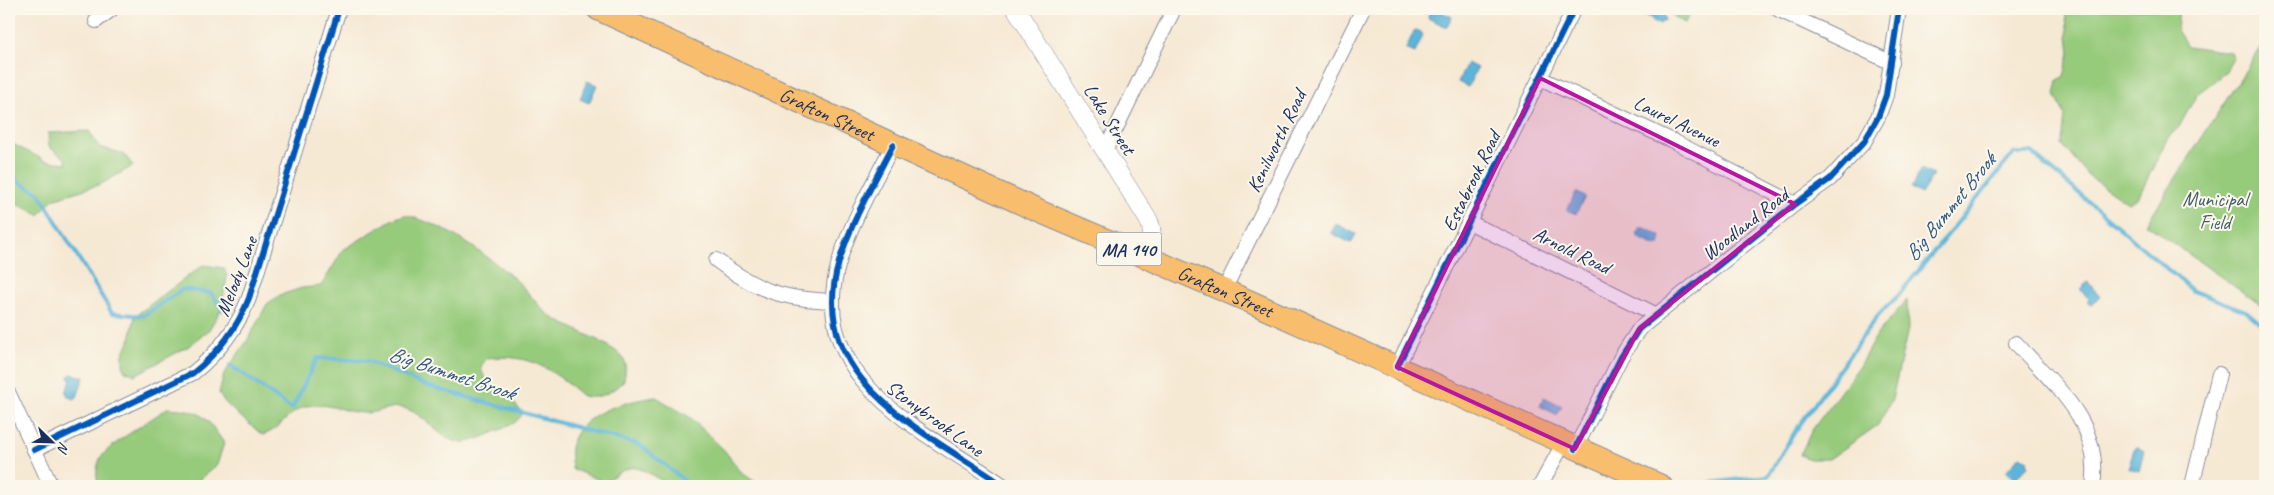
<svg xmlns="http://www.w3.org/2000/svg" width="2274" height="495" viewBox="0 0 2274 495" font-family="Caveat,sans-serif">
<rect width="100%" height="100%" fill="#fbf7ec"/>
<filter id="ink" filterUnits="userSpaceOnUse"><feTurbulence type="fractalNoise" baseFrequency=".02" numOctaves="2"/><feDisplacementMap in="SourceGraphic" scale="10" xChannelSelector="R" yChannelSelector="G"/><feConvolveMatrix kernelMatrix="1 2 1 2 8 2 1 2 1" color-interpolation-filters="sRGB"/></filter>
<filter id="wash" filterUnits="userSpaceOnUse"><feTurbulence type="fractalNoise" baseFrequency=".0096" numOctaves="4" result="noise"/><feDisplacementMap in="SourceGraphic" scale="20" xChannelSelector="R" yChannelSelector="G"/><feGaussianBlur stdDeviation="1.12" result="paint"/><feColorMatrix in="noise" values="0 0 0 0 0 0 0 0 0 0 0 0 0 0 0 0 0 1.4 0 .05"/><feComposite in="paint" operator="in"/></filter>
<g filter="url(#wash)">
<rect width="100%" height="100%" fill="#f6e9d4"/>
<g fill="#97cb7b" stroke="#597d6c">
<polygon points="1676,9 1692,9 1685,23 1672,16"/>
<polygon points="2065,9 2179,9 2177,30 2187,46 2230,52 2233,57 2226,72 2197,94 2179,127 2167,139 2139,196 2128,203 2088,176 2062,145 2065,115 2055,95 2058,80 2064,76 2070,53"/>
<polygon points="2247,9 2265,9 2265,21"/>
<polygon points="2265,40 2265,308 2146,224"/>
<polygon points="89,131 99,147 124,154 133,166 101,184 53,199 39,215 9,199 9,142 46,161 67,163 65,158 49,147 48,133"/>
<path d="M 405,215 C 446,225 484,253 516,280 C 528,291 537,306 550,316 C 566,327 612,343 623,358 C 627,365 625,373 624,380 C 613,392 599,400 583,396 C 552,370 531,353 487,358 L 481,366 C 482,387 514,395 522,414 C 517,424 506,427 497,431 C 487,435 476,441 465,442 C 441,445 427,413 403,408 C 389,405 379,413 366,413 C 348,413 332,404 313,405 C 288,408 283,430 262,435 C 253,426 221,403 219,393 L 224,374 L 247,341 L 267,304 L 280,295 L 302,288 L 321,286 L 343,250 L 393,219 Z"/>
<polygon points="203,265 224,268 227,277 221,310 208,331 189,346 135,375 124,370 122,357 130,339 135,316"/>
<polygon points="1907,300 1908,329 1892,399 1878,425 1829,459 1810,459 1800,455 1812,430 1858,368 1878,333"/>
<path d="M 656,397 L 691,418 L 724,450 L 742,473 L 761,486 L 667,486 L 666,483 C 635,466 635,460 605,482 L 572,469 C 571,459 569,447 574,437 C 588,410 628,401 656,397 Z"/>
<path d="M 167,408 C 202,410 204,414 224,443 L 217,465 L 191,486 L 99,486 C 96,478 96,468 100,459 C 106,446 153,419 167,408 Z"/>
</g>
<g fill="#5cb5d9" stroke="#3c729c">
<polygon points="1430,9 1436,9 1452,17 1447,27 1428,18"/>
<polygon points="1641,9 1663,11 1665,20 1659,24 1655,23 1651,18 1644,15"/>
<polygon points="1416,30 1423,35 1415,53 1406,49 1414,31"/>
<polygon points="1467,63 1477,68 1468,87 1458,82"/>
<polygon points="587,81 597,85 589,103 580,99"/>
<polygon points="1921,169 1933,175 1921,194 1911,188"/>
<polygon points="1576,192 1585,197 1576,214 1567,210"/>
<polygon points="1336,224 1356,234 1351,243 1331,233"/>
<polygon points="1639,228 1645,228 1661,236 1659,245 1655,246 1639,238 1637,234"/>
<polygon points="2088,282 2100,297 2091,305 2087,301 2089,299 2080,289"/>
<polygon points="72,374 84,377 77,397 74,399 69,397 66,393 71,379 69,378 70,375"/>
<polygon points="1544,397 1562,406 1557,415 1540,406"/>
<polygon points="2137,447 2144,451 2139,471 2128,468 2134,449 2136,449"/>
<polygon points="2020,456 2029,460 2027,462 2029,465 2015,479 2006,471"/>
</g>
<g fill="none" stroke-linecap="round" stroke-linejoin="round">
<g stroke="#5cb5d9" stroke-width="4">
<polyline points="9,176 39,193 112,313 143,316 183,289 211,293 223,310"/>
<polyline points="230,365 292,409 317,358 368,361 427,386 640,445 691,486"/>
<polyline points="1699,484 1768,476 1796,430 1879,314 1898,296 2014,153 2032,153 2193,291 2246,311 2265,327"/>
</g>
</g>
</g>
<g filter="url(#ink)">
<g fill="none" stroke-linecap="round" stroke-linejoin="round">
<g stroke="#888c99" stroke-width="16">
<g id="minor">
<polyline points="1777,9 1892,63"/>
<polyline points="96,21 112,9"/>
<polyline points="1540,78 1677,143 1795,204"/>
<path d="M 893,145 C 874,182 851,222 839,262 C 804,381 926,431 1004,486"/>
<polyline points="1105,151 1174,9"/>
<polyline points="1469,222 1657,315"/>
<path d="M 716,260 C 758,291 781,299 833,301"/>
<polyline points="1224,290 1363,9"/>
<path d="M 2016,343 C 2054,385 2103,423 2093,486"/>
<polyline points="1397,367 1574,9"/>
<polyline points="9,394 51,486"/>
<polyline points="1575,449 1621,357 1639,329 1795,204 1830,179 1864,142 1878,117 1886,95 1899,9"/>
<path d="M 34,450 L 193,373 C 219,352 237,329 249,298 L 339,9"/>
<polyline points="1540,486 1563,444"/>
<polyline points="2192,486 2219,374"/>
</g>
</g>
<g stroke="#888c99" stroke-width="19">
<path id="tertiary" d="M 1016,9 L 1149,221 C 1155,234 1150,244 1145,256"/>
</g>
<g stroke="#888c99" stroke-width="24">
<g id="primary">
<path id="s1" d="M 598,9 L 1036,210 L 1244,299 L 1661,486"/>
</g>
</g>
<use href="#minor" stroke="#fff" stroke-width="14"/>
<use href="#tertiary" stroke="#fff" stroke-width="18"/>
<use href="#primary" stroke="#f9be6d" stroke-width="22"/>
<g stroke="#fbf7ec" stroke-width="9">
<g id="cycleway">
<path d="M 893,145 C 874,182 851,222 839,262 C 804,381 926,431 1004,486"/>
<polyline points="1397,367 1574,9"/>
<polyline points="1575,449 1621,357 1639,329 1795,204 1830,179 1864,142 1878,117 1886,95 1899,9"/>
<path d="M 34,450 L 193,373 C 219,352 237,329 249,298 L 339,9"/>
</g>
</g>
<use href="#cycleway" stroke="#0057b8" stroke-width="6"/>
</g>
</g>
<path fill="#b5179e" fill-opacity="0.2" stroke="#b5179e" stroke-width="4" stroke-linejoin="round" d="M 1540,78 L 1795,204 L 1639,329 L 1575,449 L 1397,367 Z"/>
<g text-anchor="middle" stroke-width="4" stroke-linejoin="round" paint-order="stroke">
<rect fill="#fbf7ec" stroke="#5e6b89" stroke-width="1" x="1096.5" y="232.5" width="65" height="33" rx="4"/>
<g font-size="19" font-weight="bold" fill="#1b2f5e">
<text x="1129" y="256">MA 140</text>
</g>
<g font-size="20" fill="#1b2f5e" stroke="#fbf7ec">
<text dy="7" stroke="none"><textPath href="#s1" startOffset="252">Grafton Street</textPath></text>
<text transform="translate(1110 119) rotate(58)" y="7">Lake Street</text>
<text transform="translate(1677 121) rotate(26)" y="7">Laurel Avenue</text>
<text transform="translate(1276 141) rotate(-64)" y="7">Kenilworth Road</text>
<text transform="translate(1471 181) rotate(-64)" y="7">Estabrook Road</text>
<text transform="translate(1745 224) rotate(-38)" y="7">Woodland Road</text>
<text transform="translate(1572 250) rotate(26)" y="7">Arnold Road</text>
<text transform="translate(236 276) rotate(-69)" y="7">Melody Lane</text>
<text dy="7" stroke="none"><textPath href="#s1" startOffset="688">Grafton Street</textPath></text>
<text transform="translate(935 418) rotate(36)" y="7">Stonybrook Lane</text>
</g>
<g font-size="20" fill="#405e67" stroke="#fbf7ec">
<text x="2215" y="206">Municipal<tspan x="2215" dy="23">Field</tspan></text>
</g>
<g font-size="21" font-style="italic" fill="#2e5783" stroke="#fbf7ec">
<text transform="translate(1950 207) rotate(-51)" y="7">Big Bummet Brook</text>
<text transform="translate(452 373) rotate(18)" y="7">Big Bummet Brook</text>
</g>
</g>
<rect width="2274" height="495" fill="none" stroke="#fbf7ec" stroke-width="30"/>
<g transform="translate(52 442) rotate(113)" stroke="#fbf7ec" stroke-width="4" paint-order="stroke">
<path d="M0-4L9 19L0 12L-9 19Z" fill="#1b2f5e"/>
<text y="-8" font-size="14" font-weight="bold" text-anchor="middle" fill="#1b2f5e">N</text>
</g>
</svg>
